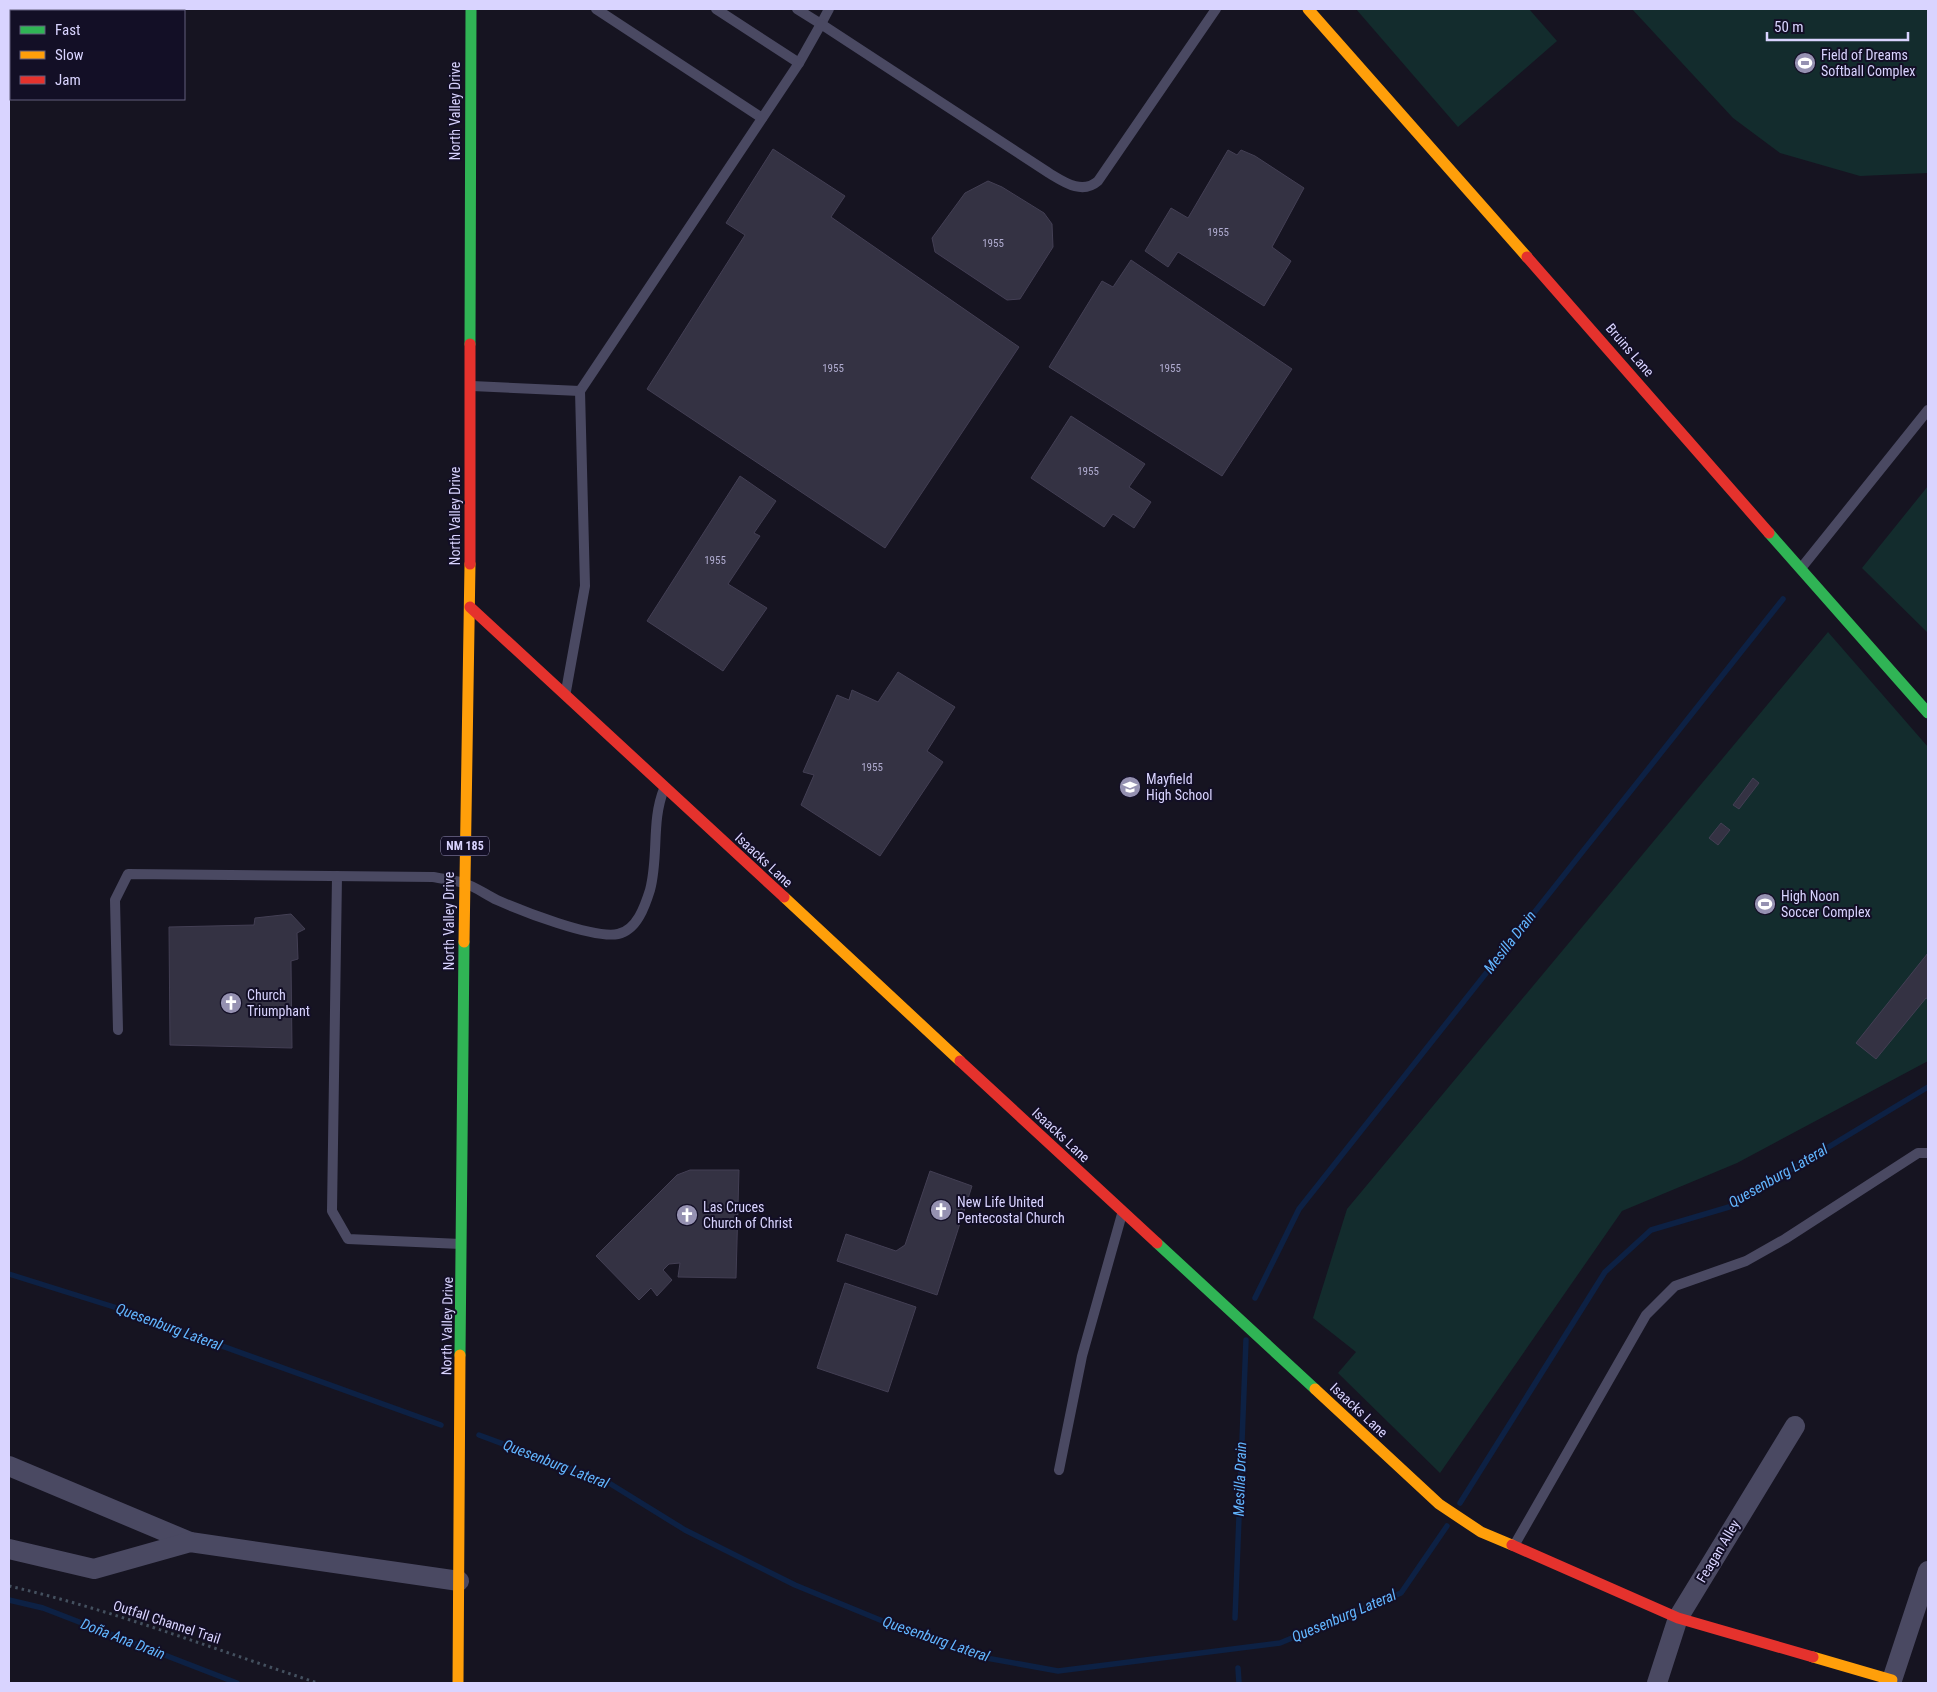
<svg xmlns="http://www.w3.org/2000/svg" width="1937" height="1692" viewBox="0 0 1937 1692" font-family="'Roboto Condensed',sans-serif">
<rect width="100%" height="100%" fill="#161421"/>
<g fill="#132c2d">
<polygon points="1356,9 1529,9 1557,41 1458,127"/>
<polygon points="1632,9 1928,9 1928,173 1860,176 1780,153 1733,118"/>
<polygon points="1928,486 1928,633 1862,568"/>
<polygon points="1828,632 1928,747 1928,1061 1737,1163 1622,1211 1440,1473 1338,1373 1356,1352 1313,1318 1347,1209"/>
</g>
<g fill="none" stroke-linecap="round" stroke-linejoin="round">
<g stroke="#0d2144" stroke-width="5.5">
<polyline points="9,1274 114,1307 441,1425"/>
<polyline points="1255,1298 1299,1209 1783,599"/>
<polyline points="479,1435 609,1483 685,1530 795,1585 902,1629 981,1657 1058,1671 1280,1643 1401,1593 1447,1526"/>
<polyline points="1460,1503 1605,1272 1651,1230 1729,1207 1928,1087"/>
<polyline points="9,1600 43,1608 237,1683"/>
<polyline points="1235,1618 1246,1340"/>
<polyline points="1238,1668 1239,1683"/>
</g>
</g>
<g fill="#343243" stroke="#433f54">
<polygon points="773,149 845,196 831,217 1019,347 885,548 647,389 745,235 726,223"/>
<polygon points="1228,150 1237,155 1241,150 1255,156 1304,188 1272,247 1291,261 1264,306 1178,252 1168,267 1145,251 1171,208 1188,218"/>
<polygon points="988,181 1002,187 1044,213 1052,224 1053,247 1020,299 1007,300 935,252 932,238 965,193"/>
<polygon points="1131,260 1292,369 1222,476 1049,367 1102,281 1113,287"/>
<polygon points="1071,416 1145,464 1129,487 1151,502 1134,528 1113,514 1104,527 1031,478"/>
<polygon points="740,476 776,501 754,533 760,536 728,584 767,608 723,671 647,621"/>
<polygon points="898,672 955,707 927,751 943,762 880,856 801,805 814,775 803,772 837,695 849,700 852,690 878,702"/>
<polygon points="1753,778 1759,783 1739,809 1733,805"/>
<polygon points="1721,823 1730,830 1718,845 1709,838"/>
<polygon points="291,914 305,929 297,933 298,959 291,961 292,1048 170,1045 169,927 254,925 255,918"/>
<polygon points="1928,953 1928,999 1926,998 1876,1059 1856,1043"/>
<polygon points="690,1170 739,1170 736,1278 678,1277 680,1263 669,1264 663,1270 672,1280 657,1296 651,1288 639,1300 596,1256 677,1175"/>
<polygon points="930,1171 972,1186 937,1295 837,1261 846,1234 896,1251 905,1245"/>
<polygon points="845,1283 916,1307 888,1392 817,1368"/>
</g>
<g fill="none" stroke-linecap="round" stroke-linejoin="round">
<path stroke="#44505f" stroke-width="3" stroke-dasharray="2.5 4" stroke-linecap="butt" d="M 9,1586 C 113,1610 216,1650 318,1683"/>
<g stroke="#4a4962" stroke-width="10">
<polyline points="596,9 762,118"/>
<polyline points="797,9 821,24 829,9"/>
<path d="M 799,63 L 821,24 L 1049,173 C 1064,182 1082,195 1098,181 L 1216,9"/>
<polyline points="472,386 580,391 799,63 716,9"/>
<polyline points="1802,567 1928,410"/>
<polyline points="566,691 585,586 580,391"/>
<polyline points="337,876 332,1211 348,1239 461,1244"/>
<path d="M 118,1030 L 115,900 L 128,874 L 433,877 C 443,879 454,880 463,883 C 475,886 486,895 497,900 C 522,911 593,939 618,934 C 637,930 645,906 650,890 C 659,856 651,821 664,789"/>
<polyline points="1059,1470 1082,1356 1122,1214"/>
<polyline points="1515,1544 1646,1315 1675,1286 1746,1261 1785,1239 1918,1153 1928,1153"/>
</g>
<g stroke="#4a4962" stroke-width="20">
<polyline points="9,1466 190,1542"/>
<polyline points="9,1549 94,1569 190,1542 459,1581"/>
<polyline points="1657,1683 1678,1618 1795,1426"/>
<polyline points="1891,1683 1928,1571"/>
</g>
<g stroke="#30b455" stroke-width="11">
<polyline points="470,344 471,9"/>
<polyline points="1769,533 1928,713"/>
<polyline points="1157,1243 1315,1389"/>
<polyline points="460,1355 464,942"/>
</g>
<g stroke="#ff9f0a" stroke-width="11">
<polyline points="1308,9 1527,257"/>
<polyline points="784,897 960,1061"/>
<polyline points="464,942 470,564"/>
<polyline points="1315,1389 1439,1504 1481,1532 1512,1545"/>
<polyline points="1813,1657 1892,1680"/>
<polyline points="458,1683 460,1355"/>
</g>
<g stroke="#e5322d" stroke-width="11">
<polyline points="1527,257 1769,533"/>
<polyline points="470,564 470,344"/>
<polyline points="470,607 784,897"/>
<polyline points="960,1061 1157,1243"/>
<polyline points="1512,1545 1678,1618 1813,1657"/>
</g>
</g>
<defs>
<g id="stadium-disc" transform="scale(1.125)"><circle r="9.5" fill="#9591b1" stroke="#130f26"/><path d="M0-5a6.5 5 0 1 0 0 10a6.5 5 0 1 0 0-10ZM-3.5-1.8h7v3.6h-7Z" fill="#fff"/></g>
<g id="school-disc" transform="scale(1.125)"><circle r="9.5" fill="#9591b1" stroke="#130f26"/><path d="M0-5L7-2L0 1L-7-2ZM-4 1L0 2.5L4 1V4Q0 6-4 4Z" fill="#fff"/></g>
<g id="church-disc" transform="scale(1.125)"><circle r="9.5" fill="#9591b1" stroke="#130f26"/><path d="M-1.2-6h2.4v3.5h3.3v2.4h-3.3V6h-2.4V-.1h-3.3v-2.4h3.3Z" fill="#fff"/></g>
</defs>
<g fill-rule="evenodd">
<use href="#stadium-disc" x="1805" y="63"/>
<use href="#school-disc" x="1130" y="787"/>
<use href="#stadium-disc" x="1765" y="904"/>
<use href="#church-disc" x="231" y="1003"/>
<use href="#church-disc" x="941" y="1210"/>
<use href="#church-disc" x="687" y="1215"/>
</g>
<g text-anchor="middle" stroke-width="4" stroke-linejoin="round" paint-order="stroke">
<g font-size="11" fill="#b0acd0">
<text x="1218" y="236">1955</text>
<text x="993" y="247">1955</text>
<text x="833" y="372">1955</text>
<text x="1170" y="372">1955</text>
<text x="1088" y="475">1955</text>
<text x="715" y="564">1955</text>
<text x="872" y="771">1955</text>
</g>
<rect fill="#130f26" stroke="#9e99be" stroke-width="1" x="441" y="836.5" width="48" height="19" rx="4"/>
<g font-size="12" font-weight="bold" fill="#d9d4ff">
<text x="465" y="850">NM 185</text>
</g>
<g font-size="14" fill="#d9d4ff" stroke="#130f26" text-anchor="start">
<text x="1821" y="60">Field of Dreams<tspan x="1821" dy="16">Softball Complex</tspan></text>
<text x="1146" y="784">Mayfield<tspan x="1146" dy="16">High School</tspan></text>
<text x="1781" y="901">High Noon<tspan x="1781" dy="16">Soccer Complex</tspan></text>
<text x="247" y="1000">Church<tspan x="247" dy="16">Triumphant</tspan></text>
<text x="957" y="1207">New Life United<tspan x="957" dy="16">Pentecostal Church</tspan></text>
<text x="703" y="1212">Las Cruces<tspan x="703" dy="16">Church of Christ</tspan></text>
</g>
<g font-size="14" fill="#d9d4ff" stroke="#130f26">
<text transform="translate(455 111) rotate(-90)" y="5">North Valley Drive</text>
<text transform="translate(1630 350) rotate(49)" y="5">Bruins Lane</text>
<text transform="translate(455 516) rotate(-90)" y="5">North Valley Drive</text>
<text transform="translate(764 860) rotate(43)" y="5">Isaacks Lane</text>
<text transform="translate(449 921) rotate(-90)" y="5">North Valley Drive</text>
<text transform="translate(1061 1135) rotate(43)" y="5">Isaacks Lane</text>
<text transform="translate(447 1326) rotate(-89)" y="5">North Valley Drive</text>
<text transform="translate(1359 1410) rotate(43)" y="5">Isaacks Lane</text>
<text transform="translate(1718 1551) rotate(-59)" y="5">Feagan Alley</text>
<text transform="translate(167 1622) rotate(18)" y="5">Outfall Channel Trail</text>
</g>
<g font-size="15" font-style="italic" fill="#62b6ff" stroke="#130f26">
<text transform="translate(1510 942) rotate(-52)" y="5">Mesilla Drain</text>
<text transform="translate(1778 1176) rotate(-30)" y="5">Quesenburg Lateral</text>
<text transform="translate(169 1327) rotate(20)" y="5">Quesenburg Lateral</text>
<text transform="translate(556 1464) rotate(21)" y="5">Quesenburg Lateral</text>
<text transform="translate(1240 1479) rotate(-88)" y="5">Mesilla Drain</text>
<text transform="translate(1344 1616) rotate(-23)" y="5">Quesenburg Lateral</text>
<text transform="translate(123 1639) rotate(21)" y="5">Doña Ana Drain</text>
<text transform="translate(936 1639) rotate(19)" y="5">Quesenburg Lateral</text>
</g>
</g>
<rect width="1937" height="1692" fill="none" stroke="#d9d4ff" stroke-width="20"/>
<rect x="10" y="10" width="175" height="90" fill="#130f26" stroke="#625e7d"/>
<rect x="20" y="26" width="25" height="8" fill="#30b455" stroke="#625e7d"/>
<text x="55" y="35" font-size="15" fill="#d9d4ff">Fast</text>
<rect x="20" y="51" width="25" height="8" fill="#ff9f0a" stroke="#625e7d"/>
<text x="55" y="60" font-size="15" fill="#d9d4ff">Slow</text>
<rect x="20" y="76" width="25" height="8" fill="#e5322d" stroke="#625e7d"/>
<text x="55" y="85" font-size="15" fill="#d9d4ff">Jam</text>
<path d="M1767 32v8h141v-8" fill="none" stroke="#d9d4ff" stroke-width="2.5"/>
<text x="1774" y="32" font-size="15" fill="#d9d4ff" stroke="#130f26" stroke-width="4" paint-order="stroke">50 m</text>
</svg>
